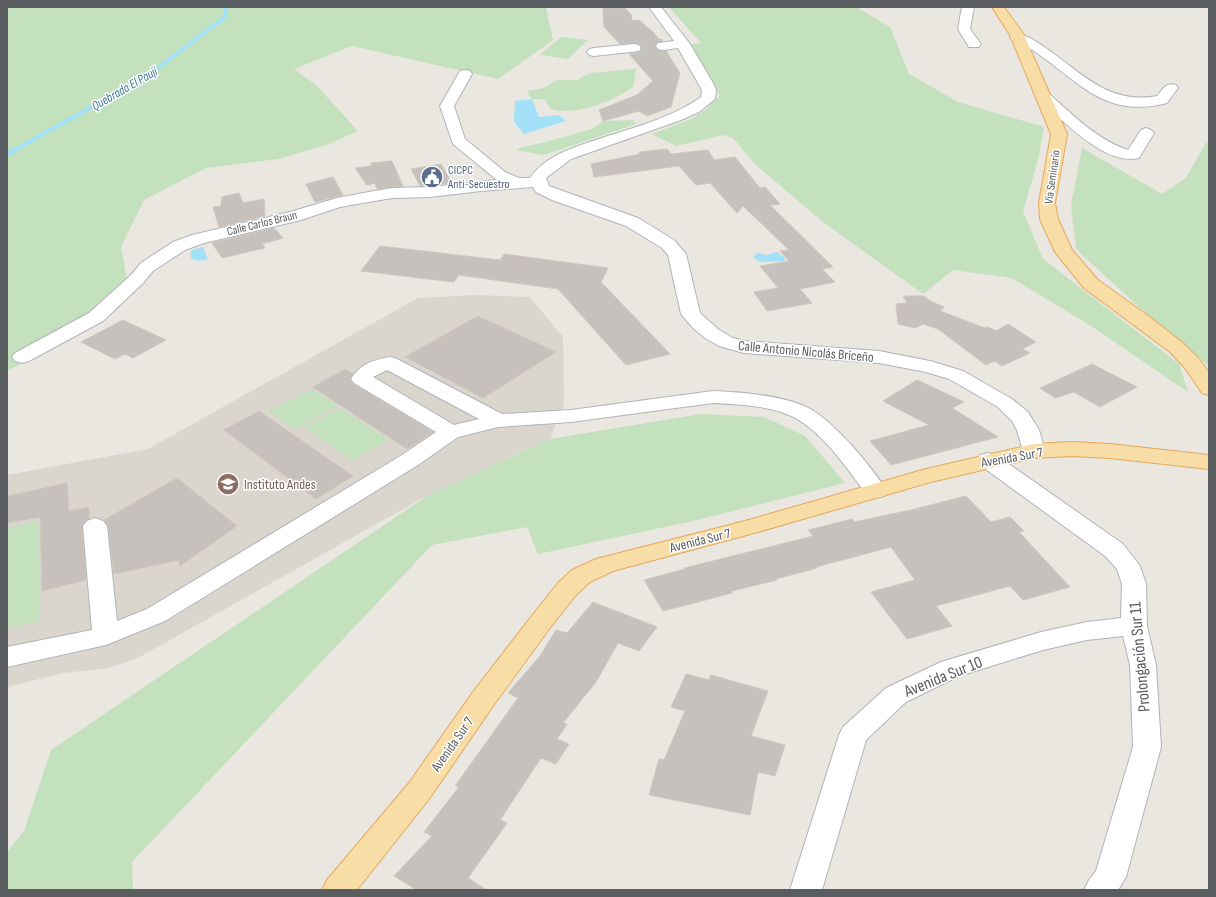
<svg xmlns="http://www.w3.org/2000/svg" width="1216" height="897" viewBox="0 0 1216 897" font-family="'Sofia Sans Condensed',sans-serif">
<rect width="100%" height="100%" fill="#eae6e0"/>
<polygon fill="#dad6ce" points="476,295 530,297 563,337 564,404 550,439 430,494 136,659 108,668 63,673 7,687 7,475 148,449 418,298"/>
<g fill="#c3e1bd">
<polygon points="7,7 546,7 553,40 498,79 352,46 294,69 317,86 358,131 326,145 279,159 206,168 144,200 121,247 127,280 101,322 7,371"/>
<polygon points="669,7 856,7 890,27 909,74 958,102 1044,127 1038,160 1023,211 1043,259 1179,364 1188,392 1088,324 1012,278 953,270 923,294 823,222 756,165 733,138 724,135 676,146 652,134 691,119 704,111 719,97 719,94 687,45 701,43"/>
<polygon points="561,37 588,40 568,59 540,55"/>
<path d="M 636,69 L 633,87 C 610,102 578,116 551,109 L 544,99 L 532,99 L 527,91 L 544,88 L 557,80 L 577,80 L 590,73 Z"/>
<polygon points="633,120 636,124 544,155 516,150 522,147 546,142 592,129 604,121"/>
<polygon points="1206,143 1209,143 1209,366 1140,308 1076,249 1071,205 1082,148 1162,194 1186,178"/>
<polygon points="312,389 338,406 294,429 268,411"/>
<polygon points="340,408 389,440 352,460 304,427"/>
<polygon points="701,414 764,417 805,436 845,483 693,521 538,554 527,527 432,545 132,862 133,890 7,890 7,852 24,831 51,750 430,494 550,439"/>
<polygon points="38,521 40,621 7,628 7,528"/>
</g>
<g fill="#a3e1f8">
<polygon points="532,99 539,117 559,115 566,121 524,134 514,122 515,101"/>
<polygon points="203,247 208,259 198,261 192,259 190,255 192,250"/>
<polygon points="777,252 784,257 785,261 761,262 756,260 753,256 758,253 766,255"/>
</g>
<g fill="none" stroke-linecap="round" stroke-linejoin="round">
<polyline stroke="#a3e1f8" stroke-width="4" points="11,152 150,74 225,17 226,7"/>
<polyline stroke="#a3e1f8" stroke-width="5" points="7,154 13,151"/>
</g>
<g fill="#c6c1bc" stroke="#cec7bf">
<polygon points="603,8 625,8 631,14 632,21 639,20 654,33 660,41 657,42 655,47 658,50 666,51 680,73 671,107 647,116 639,111 603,121 599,110 637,95 653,81 629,54 640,52 642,49 640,44 634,43 620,44 604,27"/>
<polygon points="667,149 671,154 708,150 714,160 735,157 760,188 765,187 780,204 770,205 833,267 822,269 835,282 800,289 812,303 767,311 754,292 778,288 760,266 789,261 780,251 789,250 743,206 737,213 710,183 696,185 679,166 594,177 591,164 640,154 639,152"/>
<polygon points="392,161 403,186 377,189 375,183 367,185 355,168 372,166 371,163"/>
<polygon points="441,164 452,183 420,186 411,169"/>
<polygon points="333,177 343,195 315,202 306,184"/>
<polygon points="239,193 243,203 264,199 265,216 219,227 213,207 221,206 222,197"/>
<polygon points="274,228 283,238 262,244 265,248 222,258 212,243"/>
<polygon points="380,246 500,260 504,254 608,268 601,282 670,354 626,365 558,289 459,275 454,282 361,271"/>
<polygon points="903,296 924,296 930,301 944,307 940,311 985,328 988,327 996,331 1008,324 1036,342 1022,349 1030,353 1002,366 995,361 986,365 938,329 923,324 915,328 898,324 896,304 907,303"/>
<polygon points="478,316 556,352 483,398 405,357"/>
<polygon points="123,320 166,340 133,358 125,354 115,359 81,342"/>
<polygon points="1092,364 1137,387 1100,407 1074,392 1055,398 1040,388"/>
<polygon points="345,369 353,374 350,379 353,384 433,432 407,449 313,387"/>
<polygon points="917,380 964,402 952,408 998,437 891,465 870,441 929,425 883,401"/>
<polygon points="259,411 353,476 316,499 224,430"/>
<polygon points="177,478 237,526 180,566 179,560 114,574 108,526 104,520"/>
<polygon points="67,483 69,511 89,507 89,519 86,520 82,526 86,580 42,591 40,517 7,523 7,496"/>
<polygon points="966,496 991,522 1010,517 1024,531 1019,532 1070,587 1023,600 1010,586 936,606 952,626 907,639 871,592 915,580 891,547 816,567 817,568 776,579 777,580 732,591 732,593 663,611 644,580 685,569 684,568 813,536 808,530 852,519 854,522 911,510"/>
<polygon points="593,602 657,627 639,651 618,643 596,682 563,723 567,724 557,739 569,744 556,764 541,758 500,820 507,823 468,878 487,890 417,890 394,876 432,836 424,832 459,787 455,786 518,698 508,693 540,656 556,630 567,633"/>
<polygon points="686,674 709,680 711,675 768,691 751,736 785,745 775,776 758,772 750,815 649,795 659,759 664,760 685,711 671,707"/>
</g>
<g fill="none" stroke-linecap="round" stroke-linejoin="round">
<polyline stroke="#c6c4c0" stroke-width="14" stroke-dasharray="14 7" stroke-linecap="butt" points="634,48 663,46"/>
<g stroke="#b0b4b7" stroke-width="2">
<g id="minor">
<path d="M 649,7 L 661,7 L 690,44 L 713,83 L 716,90 L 715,99 L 699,112 L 681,120 L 571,159 L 546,178 L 549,186 L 638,218 L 674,240 L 686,254 L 700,313 L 719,330 L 733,338 L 745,341 L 879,351 L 930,361 L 963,371 L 1012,399 L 1028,412 L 1039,430 L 1045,451 L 1042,456 L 1034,458 L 1026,456 L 1023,451 L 1017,430 L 1012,421 L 998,407 L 949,379 L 926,372 L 879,363 L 744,353 L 719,346 L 705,338 L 693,328 L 681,314 L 668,255 L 662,248 L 626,226 L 552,200 L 536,192 L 533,187 L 481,191 L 430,197 L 393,198 L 374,201 L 340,207 L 301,220 L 204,243 L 185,250 L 153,271 L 143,283 L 103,321 L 29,361 L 22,363 L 15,361 L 12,357 L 15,353 L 89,313 L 131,275 L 141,263 L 173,242 L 192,235 L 290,212 L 337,198 L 374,191 L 393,188 L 430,187 L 497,180 L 453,144 L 440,106 L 460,71 L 465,70 L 470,71 L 472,74 L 454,106 L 465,139 L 505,172 L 519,178 L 530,178 C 545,156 572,148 596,140 C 631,128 670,119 701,97 L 702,90 L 678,48 L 663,50 L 658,49 L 656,46 L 658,43 L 674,41 Z"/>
<polygon points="962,7 974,7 970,29 981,44 979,47 969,47 958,29"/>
<path d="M 1017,33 C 1030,36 1043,46 1054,54 C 1088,79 1112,104 1157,96 C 1163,89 1166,82 1176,85 L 1178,88 L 1167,103 C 1104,119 1080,82 1034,51 C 1027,47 1020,44 1012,40 L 1010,37 L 1012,34 Z"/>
<polygon points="634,44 639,45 641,48 639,51 594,56 589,55 587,52 589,49 594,48"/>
<path d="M 1043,92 L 1048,93 C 1072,114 1095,138 1125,149 L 1128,150 L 1141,130 L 1146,128 L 1151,130 L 1154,133 L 1139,158 C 1110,165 1076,133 1056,115 C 1049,109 1041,103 1036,96 L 1038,93 Z"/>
<path d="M 390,357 L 397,359 L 502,414 L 571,410 L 713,391 C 741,392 788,396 812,410 C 837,425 871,466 887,491 L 884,496 L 876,498 L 868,496 C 847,469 827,437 797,419 C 776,406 738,404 713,403 L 571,422 L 498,427 L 458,437 L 418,465 L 165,621 L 106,645 L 7,667 L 7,647 L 92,630 L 83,526 L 87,521 L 95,518 L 103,521 L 107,526 L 117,621 L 147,609 L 402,455 L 436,432 L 354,383 L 351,379 C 360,364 373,360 390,357 ZM 387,370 L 479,419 L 454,425 L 373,377 Z"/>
<polygon points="988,453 996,455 1123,544 1140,566 1146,584 1147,626 1156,665 1161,747 1126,877 1118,890 1084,890 1089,880 1096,871 1133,747 1130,665 1123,636 1087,640 1043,650 959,676 906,702 866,740 822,890 790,890 839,735 843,727 886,688 941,662 1041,632 1087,622 1121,618 1122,584 1117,569 1105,556 980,465 977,460 980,455"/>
</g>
</g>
<g stroke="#e5a85e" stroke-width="2">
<g id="major">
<polygon points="992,7 1004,7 1024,35 1067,134 1055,203 1058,219 1072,250 1098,280 1151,318 1184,344 1200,360 1209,373 1209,395 1202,393 1185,368 1170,352 1084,288 1055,252 1040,219 1039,203 1051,134 1010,35"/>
<polygon points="1072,442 1110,444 1209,455 1209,469 1110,458 1072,456 1034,458 931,482 758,532 613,571 590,582 576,595 549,629 493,706 429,799 357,890 322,890 327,880 409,783 473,692 531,617 558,583 572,570 596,559 745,521 926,469 1034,444"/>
</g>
</g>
<use href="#minor" fill="#fff" fill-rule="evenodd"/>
<use href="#major" fill="#f8dda7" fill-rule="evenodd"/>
</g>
<defs>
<g id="civic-disc" transform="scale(1.15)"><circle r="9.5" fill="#5c6f8a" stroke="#fff"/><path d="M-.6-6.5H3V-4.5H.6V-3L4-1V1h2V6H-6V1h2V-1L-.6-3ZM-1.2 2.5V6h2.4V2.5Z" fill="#fff"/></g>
<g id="school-disc" transform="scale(1.15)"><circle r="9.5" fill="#8d6e63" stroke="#fff"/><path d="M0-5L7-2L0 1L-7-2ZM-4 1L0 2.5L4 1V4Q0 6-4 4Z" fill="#fff"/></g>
</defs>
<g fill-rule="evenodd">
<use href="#civic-disc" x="432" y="177"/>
<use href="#school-disc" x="228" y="484"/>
</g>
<g text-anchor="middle" stroke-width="3" stroke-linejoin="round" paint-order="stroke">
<g font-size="12" fill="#4e5e75" stroke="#fff" text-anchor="start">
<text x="448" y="174">CICPC<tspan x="448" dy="14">Anti-Secuestro</tspan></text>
</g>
<g font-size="12" fill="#595d60" stroke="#fff">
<text transform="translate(1052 177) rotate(-82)" y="4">Vía Seminario</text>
<text transform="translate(262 223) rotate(-14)" y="4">Calle Carlos Braun</text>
</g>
<g font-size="13" font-style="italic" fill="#3d7797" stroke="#fff">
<text transform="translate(124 88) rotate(-30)" y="5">Quebrada El Paují</text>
</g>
<g font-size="14" fill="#595d60" stroke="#fff">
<text transform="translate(806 351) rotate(5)" y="5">Calle Antonio Nicolás Briceño</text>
<text transform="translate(1012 457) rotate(-10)" y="5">Avenida Sur 7</text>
<text transform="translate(700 540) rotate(-14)" y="5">Avenida Sur 7</text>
<text transform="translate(452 744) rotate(-55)" y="5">Avenida Sur 7</text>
</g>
<g font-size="14" fill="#785e54" stroke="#fff" text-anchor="start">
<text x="244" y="489">Instituto Andes</text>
</g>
<g font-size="17" fill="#595d60" stroke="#fff">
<text transform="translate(1139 657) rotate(-95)" y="6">Prolongación Sur 11</text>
<text transform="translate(943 676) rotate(-22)" y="6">Avenida Sur 10</text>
</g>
</g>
<rect width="1216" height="897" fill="none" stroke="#595d60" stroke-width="16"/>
</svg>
